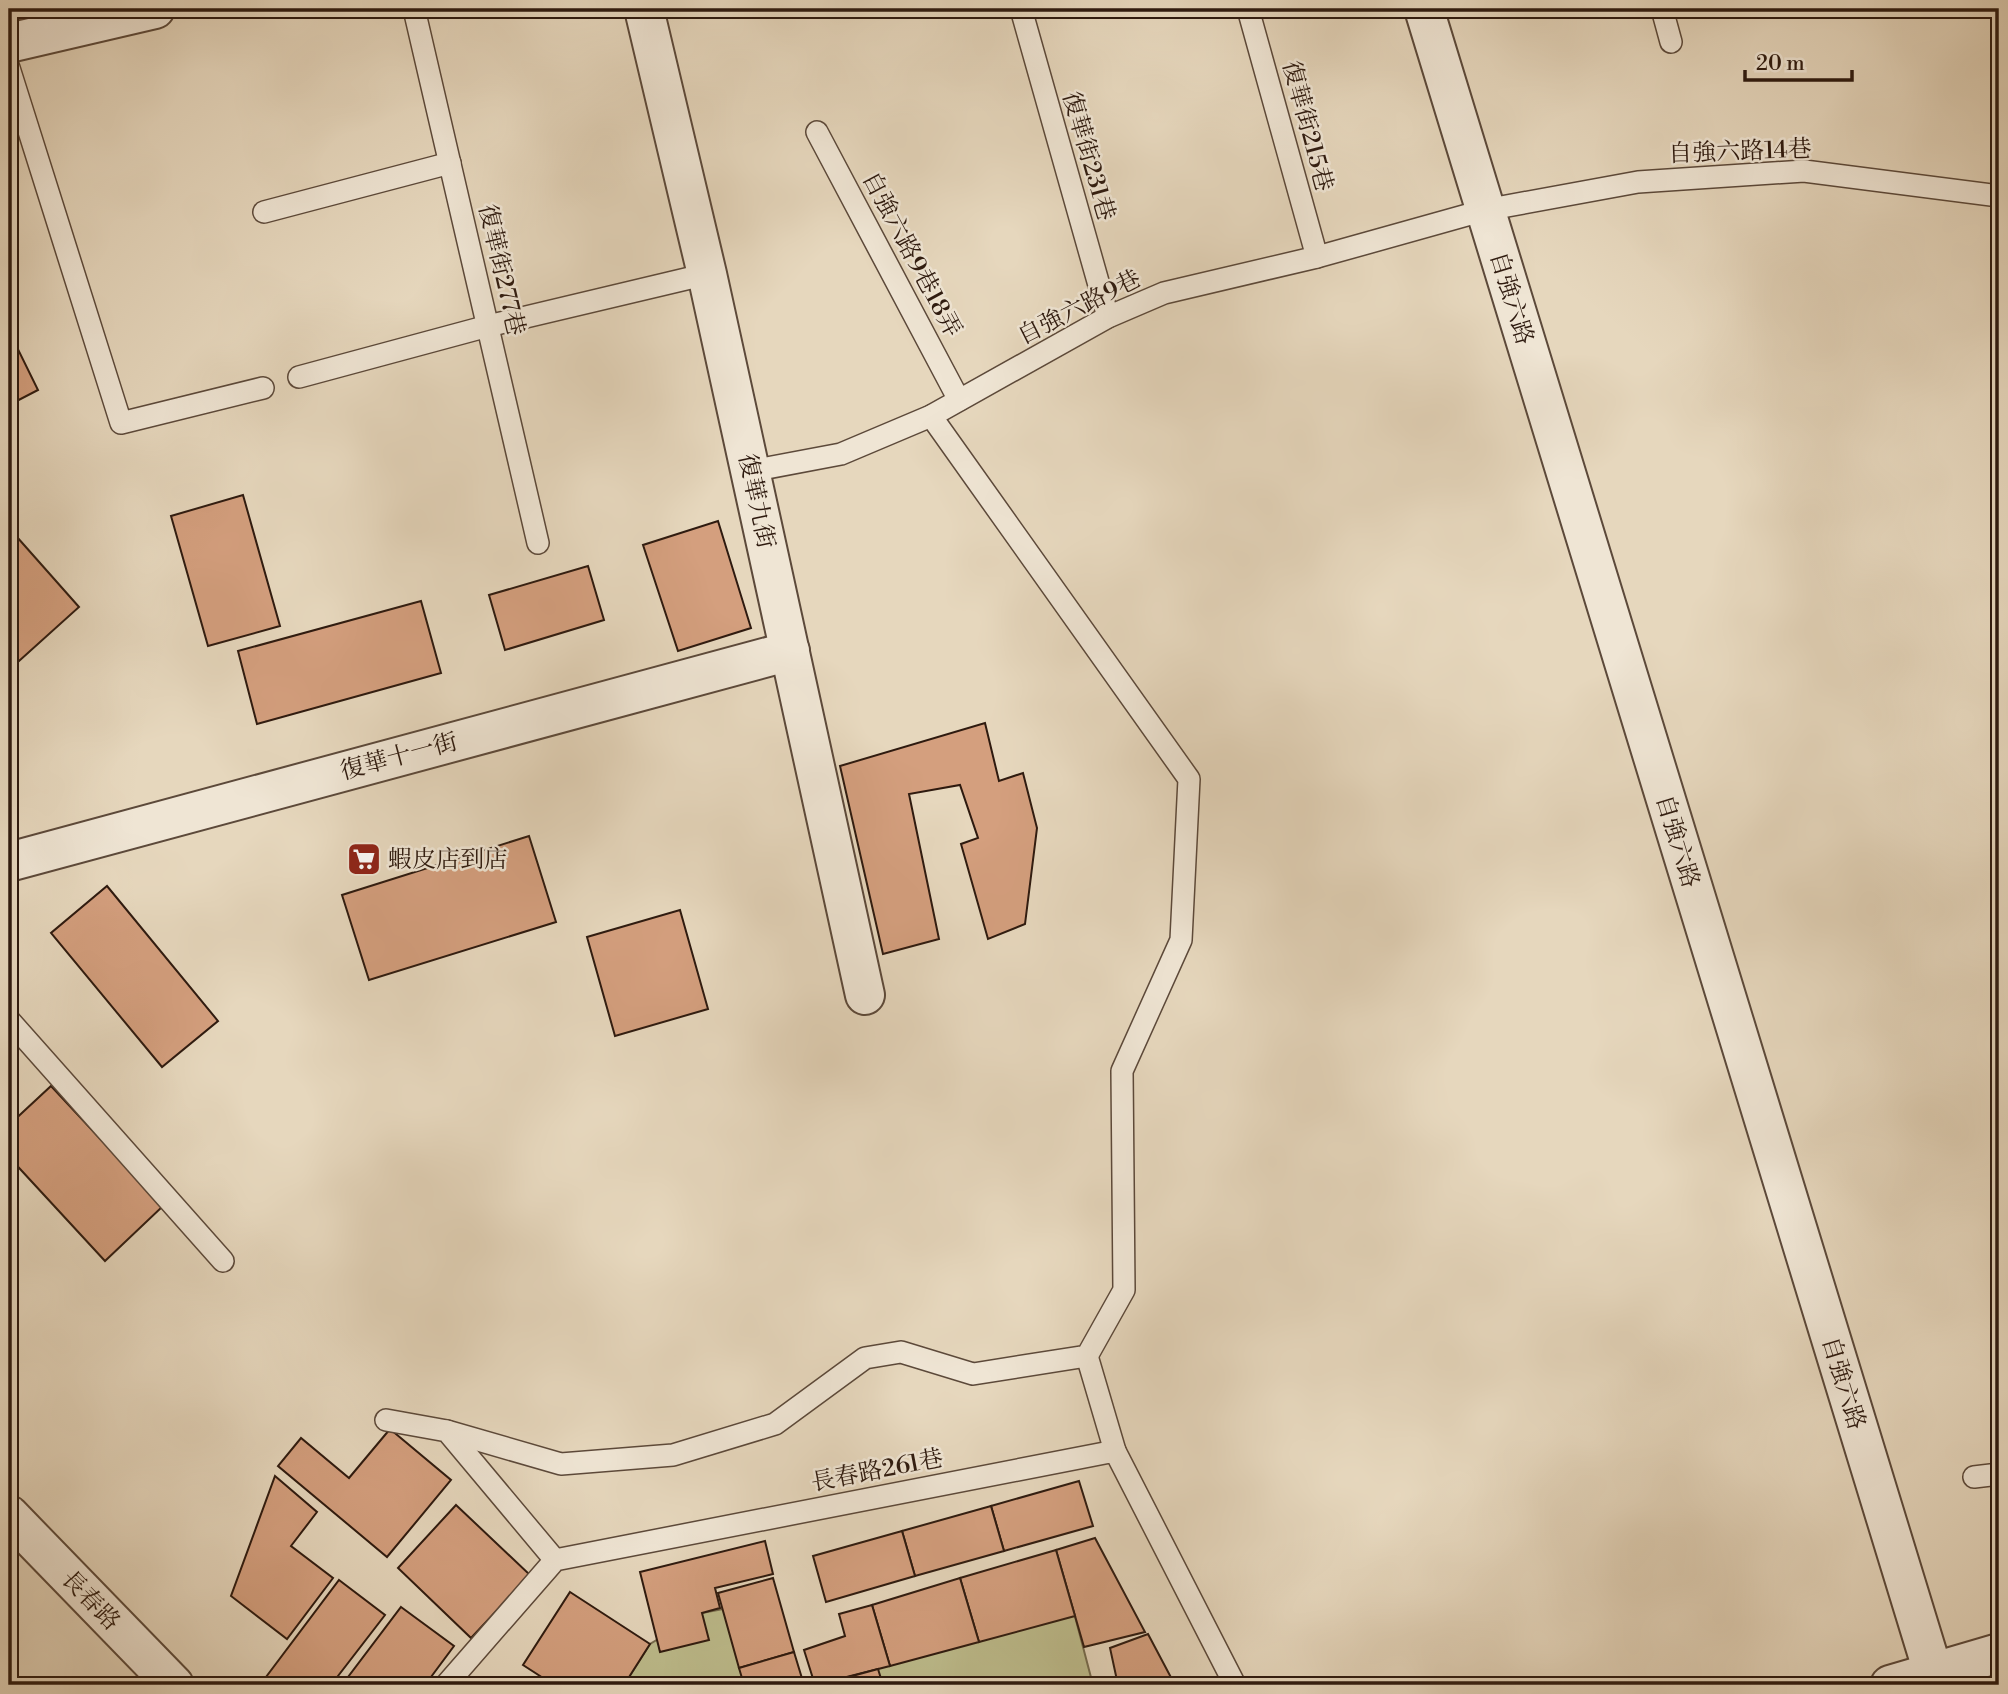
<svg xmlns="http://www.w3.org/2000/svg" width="2008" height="1694" viewBox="0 0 2008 1694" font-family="'Libre Bodoni','Noto Serif TC',serif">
<rect width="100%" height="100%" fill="#e6d7bd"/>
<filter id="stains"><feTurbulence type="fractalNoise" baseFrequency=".00286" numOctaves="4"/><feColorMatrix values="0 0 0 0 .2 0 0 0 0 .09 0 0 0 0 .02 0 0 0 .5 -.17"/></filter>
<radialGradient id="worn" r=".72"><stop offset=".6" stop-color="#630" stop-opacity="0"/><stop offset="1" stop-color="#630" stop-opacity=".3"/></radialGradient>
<g fill="#bdbc8c" stroke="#766b4e" stroke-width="2">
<polygon points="765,1601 789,1685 624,1685 650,1644 702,1613"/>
<polygon points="1073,1609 1093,1685 860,1685 856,1669"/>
</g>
<g fill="#d49f7e" stroke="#2e1a0f" stroke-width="2">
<polygon points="9,331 38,390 9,405"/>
<polygon points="243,495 280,626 208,646 171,516"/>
<polygon points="718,521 751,628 678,651 643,545"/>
<polygon points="9,528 79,607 9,670"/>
<polygon points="588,566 604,620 505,650 489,595"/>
<polygon points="421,601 441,673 257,724 238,651"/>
<polygon points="985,723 999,781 1023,773 1037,828 1025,924 988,939 961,844 978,838 960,785 909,794 939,939 883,954 840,766"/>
<polygon points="529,836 556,922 369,980 342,895"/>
<polygon points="107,886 218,1021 162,1067 51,933"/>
<polygon points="680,910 708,1009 615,1036 587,937"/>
<polygon points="51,1086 163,1206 105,1261 9,1157 9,1125"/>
<polygon points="390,1429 451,1480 387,1557 278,1466 301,1438 349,1478"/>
<polygon points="275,1476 317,1512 291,1546 333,1578 287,1639 231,1596"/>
<polygon points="1079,1481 1093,1526 1004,1551 991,1506"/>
<polygon points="456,1505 530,1575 471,1638 398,1568"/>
<polygon points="991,1506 1004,1551 915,1576 902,1531"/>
<polygon points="902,1531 915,1576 826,1602 813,1556"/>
<polygon points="1095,1538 1145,1632 1084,1647 1056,1550"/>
<polygon points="765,1541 773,1574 715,1588 720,1608 702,1613 709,1640 660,1652 640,1572"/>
<polygon points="1056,1550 1075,1616 979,1642 960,1578"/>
<polygon points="773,1578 794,1652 739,1668 718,1593"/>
<polygon points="960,1578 979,1642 890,1666 872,1605"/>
<polygon points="339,1580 385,1615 331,1685 269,1685 263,1681"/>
<polygon points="570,1592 650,1644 624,1685 554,1685 523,1665"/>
<polygon points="872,1605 890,1666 815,1685 804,1650 845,1636 839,1614"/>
<polygon points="401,1607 454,1646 425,1685 342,1685"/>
<polygon points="1148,1634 1175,1685 1118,1685 1110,1648"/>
<polygon points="794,1652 804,1685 744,1685 739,1668"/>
<polygon points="878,1669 883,1685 819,1685"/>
</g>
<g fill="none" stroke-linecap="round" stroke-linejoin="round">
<g stroke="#5c493a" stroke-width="24">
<g id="service">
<polyline points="414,9 538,543"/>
<polyline points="1021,9 1108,317"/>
<polyline points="1248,9 1317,257"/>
<polyline points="1662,9 1671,42"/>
<polyline points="9,68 121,423 263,388"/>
<polyline points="817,132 959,400"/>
<polyline points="264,212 450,163"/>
<polyline points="299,377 488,326 707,274"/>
<polyline points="751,471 841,454 931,416 1108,317 1164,293 1317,257 1485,210 1638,182 1804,171 1999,196"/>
<polyline points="9,1020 223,1261"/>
<polyline points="1087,1356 1115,1451"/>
<polyline points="386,1420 447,1431 555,1560"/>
<polyline points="447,1431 561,1464 673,1455 775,1424 865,1358 901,1352 973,1374 1087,1356 1124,1290 1122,1071 1181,940 1189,779 931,416"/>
<polyline points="1974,1477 1999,1474"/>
<polyline points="446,1685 555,1560 1115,1451 1235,1685"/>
</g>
</g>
<g stroke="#5c493a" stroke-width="42">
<g id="minor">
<polyline points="644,9 707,274 865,995"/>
<polyline points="1424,9 1933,1672"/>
<polyline points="9,43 155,9"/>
<polyline points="9,862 790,651"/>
<polyline points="9,1515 174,1685"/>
</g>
</g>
<g stroke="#5c493a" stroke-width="42">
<polyline id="tertiary" points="1890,1685 1999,1653"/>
</g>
<use href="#service" stroke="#efe5d4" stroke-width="21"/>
<use href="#minor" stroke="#efe5d4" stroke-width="38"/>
<use href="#tertiary" stroke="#efe5d4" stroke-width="38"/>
</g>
<defs>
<g id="supermarket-square" transform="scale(1.75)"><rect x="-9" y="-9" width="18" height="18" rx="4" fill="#8f2418" stroke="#efe5d4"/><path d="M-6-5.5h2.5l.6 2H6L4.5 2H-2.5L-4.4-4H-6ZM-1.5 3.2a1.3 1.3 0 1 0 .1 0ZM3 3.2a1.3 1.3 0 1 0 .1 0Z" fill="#fff"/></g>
</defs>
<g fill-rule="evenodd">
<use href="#supermarket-square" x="364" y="859"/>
</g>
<g text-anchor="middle" stroke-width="5" stroke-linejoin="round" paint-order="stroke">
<g font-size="24" fill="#2e1a0f" stroke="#efe5d4">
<text transform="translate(1308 126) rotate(75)" y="8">復華街215巷</text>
<text transform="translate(1740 151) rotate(-2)" y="8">自強六路14巷</text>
<text transform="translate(1089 156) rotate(74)" y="8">復華街231巷</text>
<text transform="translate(912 254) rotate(62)" y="8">自強六路9巷18弄</text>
<text transform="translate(502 270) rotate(77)" y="8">復華街277巷</text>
<text transform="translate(1512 298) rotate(73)" y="8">自強六路</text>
<text transform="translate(1079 307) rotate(-27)" y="8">自強六路9巷</text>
<text transform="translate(757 501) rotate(78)" y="8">復華九街</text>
<text transform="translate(399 756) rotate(-15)" y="8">復華十一街</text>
<text transform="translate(1678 841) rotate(73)" y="8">自強六路</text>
<text transform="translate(1844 1383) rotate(73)" y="8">自強六路</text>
<text transform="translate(877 1470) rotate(-11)" y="8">長春路261巷</text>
<text transform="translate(91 1600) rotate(46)" y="8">長春路</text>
</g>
<g font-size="24" fill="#2e1a0f" stroke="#efe5d4" text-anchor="start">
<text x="388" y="867">蝦皮店到店</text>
</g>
</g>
<rect width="2008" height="1694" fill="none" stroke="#e6d7bd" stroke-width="35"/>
<rect x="10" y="10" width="1987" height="1673" fill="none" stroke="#2e1a0f" stroke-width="3.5"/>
<rect x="18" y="18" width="1973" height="1659" fill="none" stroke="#2e1a0f" stroke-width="2"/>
<path d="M1745 70v10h107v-10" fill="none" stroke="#2e1a0f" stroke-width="3.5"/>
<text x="1756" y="70" font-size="21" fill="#2e1a0f" stroke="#efe5d4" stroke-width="5" paint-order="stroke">20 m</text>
<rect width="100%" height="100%" filter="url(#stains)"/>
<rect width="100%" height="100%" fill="url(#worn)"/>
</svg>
